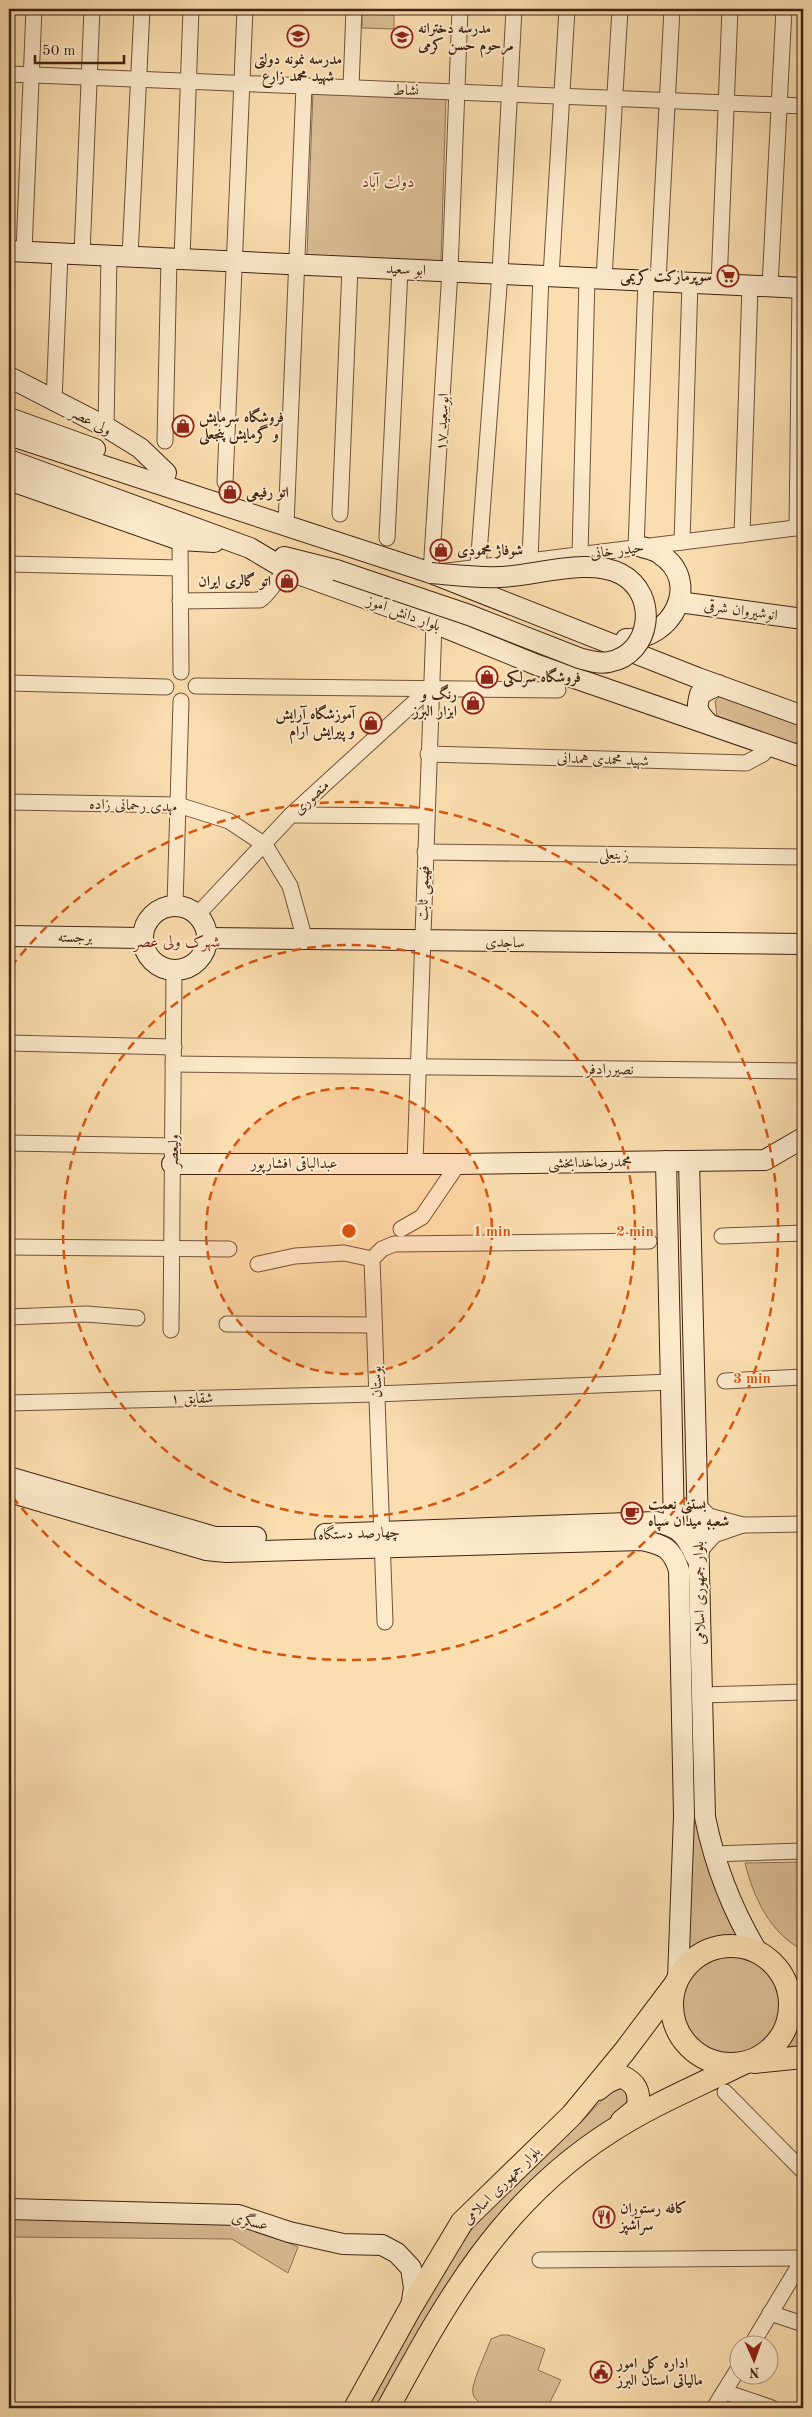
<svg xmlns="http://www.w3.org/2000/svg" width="812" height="2417" viewBox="0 0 812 2417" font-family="'Old Standard TT',Amiri,serif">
<rect width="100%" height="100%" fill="#fbdeaf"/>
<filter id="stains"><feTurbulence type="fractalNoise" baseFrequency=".004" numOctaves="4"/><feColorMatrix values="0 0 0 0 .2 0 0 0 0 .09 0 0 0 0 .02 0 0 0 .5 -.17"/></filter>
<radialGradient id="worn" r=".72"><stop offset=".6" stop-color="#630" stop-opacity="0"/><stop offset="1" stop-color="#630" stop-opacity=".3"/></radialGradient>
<g fill="#dbbe95" stroke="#8e7054">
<polygon points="362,14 394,15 394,29 362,28"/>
<polygon points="313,90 446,96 441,261 307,255"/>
<polygon points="722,694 803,724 803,749 717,716 715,701"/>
<path d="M 689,1548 L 699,1817 L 748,1943 C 723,1938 701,1946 684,1964 L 684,1562 Z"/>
<path d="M 803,1862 L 803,1950 C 770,1934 753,1896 745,1863 Z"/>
<circle cx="731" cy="2006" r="49"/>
<path d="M 789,1980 L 803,1987 L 803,2053 L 779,2050 C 797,2028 797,2006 789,1980 Z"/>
<polygon points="623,2087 628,2094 626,2107 545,2171 379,2408 363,2408 459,2245 494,2202 577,2126 610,2092"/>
<polygon points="9,2218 242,2223 298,2247 288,2273 232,2239 9,2237"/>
<path d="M 501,2335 L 508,2335 L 545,2349 L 538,2370 L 561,2380 L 547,2408 C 531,2408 467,2416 473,2387 C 477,2371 485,2355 491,2339 Z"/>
</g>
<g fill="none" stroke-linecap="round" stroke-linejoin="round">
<g stroke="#6f523b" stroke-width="17">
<g id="street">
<polyline points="460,9 450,271 431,573 803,527"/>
<polyline points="9,74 803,106"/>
<polyline points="351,87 354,9"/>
<polyline points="24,251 34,9"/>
<polyline points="82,254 92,9"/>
<polyline points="130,256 142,9"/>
<polyline points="182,259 191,9"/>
<polyline points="551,276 567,9"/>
<polyline points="604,278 620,9"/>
<polyline points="658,281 672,9"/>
<polyline points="719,284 730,9"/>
<polyline points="770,286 784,9"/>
<polyline points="54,402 60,253"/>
<polyline points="106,427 109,255"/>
<polyline points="165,441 169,258"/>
<polyline points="225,482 245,9"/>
<polyline points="340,514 350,267"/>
<polyline points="286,525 304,86"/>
<polyline points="797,528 800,288"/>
<polyline points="742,535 750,285"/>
<polyline points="387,538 400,269"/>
<polyline points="180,540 181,672"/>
<polyline points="682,542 690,282"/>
<polyline points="636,548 646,280"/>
<polyline points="580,554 587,278"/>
<polyline points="530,560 541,275"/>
<polyline points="9,564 180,568"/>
<polyline points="478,567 500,273 514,9"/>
<path d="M 180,601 L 260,600 C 271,592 276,579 287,570"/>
<polyline points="9,683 166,687"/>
<polyline points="196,686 558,690"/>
<polyline points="428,754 746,763 763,754 770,745"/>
<polyline points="9,802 178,805 229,821 265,845 290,886 305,940"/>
<polyline points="291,815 425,816"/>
<polyline points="425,852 803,857"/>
<polyline points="175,905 181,701"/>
<polyline points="198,914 291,815 431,687"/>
<polyline points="9,1043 174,1047"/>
<polyline points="173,1064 803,1071"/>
<polyline points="9,1143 173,1146"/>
<polyline points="415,1163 434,623"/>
<polyline points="401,1229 422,1217 458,1164"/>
<polyline points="722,1236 803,1233"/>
<polyline points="9,1247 229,1249"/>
<polyline points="258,1264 295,1256 344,1253 372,1259"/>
<polyline points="9,1317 86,1314 137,1318"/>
<polyline points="227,1324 374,1325"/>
<polyline points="171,1330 174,971"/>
<polyline points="725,1381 803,1377"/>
<polyline points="9,1403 376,1394 671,1382"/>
<polyline points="696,1503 709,1516 743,1525 714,1535 698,1553"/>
<polyline points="743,1525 803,1524"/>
<polyline points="385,1622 372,1259 382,1249 394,1244 649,1241"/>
<polyline points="701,1695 803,1692"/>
<polyline points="713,1854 803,1851"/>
<polyline points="725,2092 803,2171"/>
<polyline points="540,2260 803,2258"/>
<polyline points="770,2313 803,2324"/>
<polyline points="752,2344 803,2259"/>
<polyline points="725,2392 772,2408"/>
<polyline points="714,2408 740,2366"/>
</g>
</g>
<g stroke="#402314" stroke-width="22">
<g id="secondary">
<polyline points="9,251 803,288"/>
<polyline points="9,377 106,427 140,448 166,473"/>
<polyline points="9,418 95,449"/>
<polyline points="9,435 431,573 698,678 803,716"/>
<polyline points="9,460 250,548 287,570 434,623 537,665 803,757"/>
<polyline points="9,480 180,540 214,542"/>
<polyline points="284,557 336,570"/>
<polyline points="679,602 803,619"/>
<path d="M 626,639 C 672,640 703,582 660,554 C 655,550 648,549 642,547"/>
<path d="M 707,722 C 697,712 696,708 700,694 L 718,685"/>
<circle cx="175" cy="938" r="32"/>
<polyline points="9,936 142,938"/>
<polyline points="207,938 803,944"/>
<polyline points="666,1161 674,1525"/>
<path d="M 689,1161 L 705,1817 C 715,1867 732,1910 758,1953"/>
<polyline points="172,1164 458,1164 765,1160 803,1138"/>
<polyline points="9,1477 215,1537 256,1537"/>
<path d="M 9,1492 L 206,1550 L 226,1552 L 642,1540 C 664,1545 672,1548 679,1570 L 684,1816 L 678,1979"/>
<path d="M 325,1534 L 656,1522 C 680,1527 686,1535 696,1557"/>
<polyline points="9,2209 238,2215 289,2232 343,2244 382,2245 397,2253 411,2268 414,2288 411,2307"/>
</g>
</g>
<g stroke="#402314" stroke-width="24">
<g id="primary">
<circle cx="731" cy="2005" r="59"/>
<polyline points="754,2062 803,2057"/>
<path d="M 598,2089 L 607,2082 L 621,2076 C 636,2083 640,2091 638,2108 L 622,2121"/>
<polyline points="355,2408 411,2307 462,2222 572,2115 624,2052 676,1983"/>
<path d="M 388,2408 C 447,2299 502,2201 610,2132 C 651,2105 700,2085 744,2063"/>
</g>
</g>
<use href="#street" stroke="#fceacb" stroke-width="15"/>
<use href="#secondary" stroke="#fceacb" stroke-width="20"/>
<use href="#primary" stroke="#fbdeaf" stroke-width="22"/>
<g stroke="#402314" stroke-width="22" stroke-linecap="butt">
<path id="secondary-bridge" d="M 336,570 L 469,615 L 579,658 C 589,661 599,664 609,662 C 652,654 659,594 621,574 C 589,557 535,576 500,577 C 477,578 454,575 431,573"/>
</g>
<use href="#secondary-bridge" stroke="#fceacb" stroke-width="20"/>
</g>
<circle cx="349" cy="1231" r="143" fill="#d7540d" fill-opacity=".12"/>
<g fill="none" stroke="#d7540d" stroke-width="2.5" stroke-dasharray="9 6">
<circle cx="349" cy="1231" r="143"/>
<circle cx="349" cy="1231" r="286"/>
<path d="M11 967A429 429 0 1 1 11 1495"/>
</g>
<defs>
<g id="school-ring" transform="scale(1.125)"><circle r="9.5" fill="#fceacb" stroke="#8f2418" stroke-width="1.5"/><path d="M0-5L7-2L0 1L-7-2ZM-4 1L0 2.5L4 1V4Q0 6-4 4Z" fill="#8f2418"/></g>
<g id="supermarket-ring" transform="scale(1.125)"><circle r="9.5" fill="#fceacb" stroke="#8f2418" stroke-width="1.5"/><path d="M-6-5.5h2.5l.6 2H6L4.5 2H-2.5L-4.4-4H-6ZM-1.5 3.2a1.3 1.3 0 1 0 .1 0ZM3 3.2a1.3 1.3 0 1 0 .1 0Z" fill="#8f2418"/></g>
<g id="shop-ring" transform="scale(1.125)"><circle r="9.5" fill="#fceacb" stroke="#8f2418" stroke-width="1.5"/><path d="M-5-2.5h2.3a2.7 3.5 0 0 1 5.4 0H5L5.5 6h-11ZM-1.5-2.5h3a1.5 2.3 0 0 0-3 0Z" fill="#8f2418"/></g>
<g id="cafe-ring" transform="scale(1.125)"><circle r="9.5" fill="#fceacb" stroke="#8f2418" stroke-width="1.5"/><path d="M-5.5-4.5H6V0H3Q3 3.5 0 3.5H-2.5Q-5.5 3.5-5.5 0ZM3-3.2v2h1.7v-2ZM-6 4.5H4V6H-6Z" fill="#8f2418"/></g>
<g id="restaurant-ring" transform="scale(1.125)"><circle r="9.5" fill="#fceacb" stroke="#8f2418" stroke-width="1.5"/><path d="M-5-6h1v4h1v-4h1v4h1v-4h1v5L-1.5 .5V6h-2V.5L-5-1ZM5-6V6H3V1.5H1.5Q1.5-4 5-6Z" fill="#8f2418"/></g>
<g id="civic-ring" transform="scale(1.125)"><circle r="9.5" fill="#fceacb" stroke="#8f2418" stroke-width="1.5"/><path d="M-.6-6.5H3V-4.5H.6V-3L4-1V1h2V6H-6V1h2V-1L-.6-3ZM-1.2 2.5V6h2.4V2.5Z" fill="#8f2418"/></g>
</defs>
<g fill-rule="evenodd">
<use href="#school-ring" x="298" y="36"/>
<use href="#school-ring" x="402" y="37"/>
<use href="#supermarket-ring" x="728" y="276"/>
<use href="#shop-ring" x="183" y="426"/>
<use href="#shop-ring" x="230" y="492"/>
<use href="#shop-ring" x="441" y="550"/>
<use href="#shop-ring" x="287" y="581"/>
<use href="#shop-ring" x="487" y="677"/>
<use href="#shop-ring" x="473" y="703"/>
<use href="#shop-ring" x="371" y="723"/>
<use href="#cafe-ring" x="632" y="1513"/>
<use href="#restaurant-ring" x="604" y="2217"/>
<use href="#civic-ring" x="601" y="2372"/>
</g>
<g text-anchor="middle" stroke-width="4" stroke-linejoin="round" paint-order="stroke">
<g font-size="15" font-weight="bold" fill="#402314" stroke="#fceacb" text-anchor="start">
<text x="418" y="33">مدرسه دخترانه<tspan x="418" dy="17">مرحوم حسن کرمی</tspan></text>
<text x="298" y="64" text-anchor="middle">مدرسه نمونه دولتی<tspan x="298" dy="17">شهید محمد زارع</tspan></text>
<text x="712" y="281" text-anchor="end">سوپرمارکت کریمی</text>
<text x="199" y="422">فروشگاه سرمایش<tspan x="199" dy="17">و گرمایش پنجعلی</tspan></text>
<text x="246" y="497">اتو رفیعی</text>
<text x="457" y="555">شوفاژ محمودی</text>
<text x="271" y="586" text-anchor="end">اتو گالری ایران</text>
<text x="503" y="682">فروشگاه سرلکی</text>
<text x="457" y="699" text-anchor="end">رنگ و<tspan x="457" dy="17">ابزار البرز</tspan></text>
<text x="355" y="719" text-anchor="end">آموزشگاه آرایش<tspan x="355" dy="17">و پیرایش آرام</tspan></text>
<text x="648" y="1509">بستنی نعمت<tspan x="648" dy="17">شعبه میدان سپاه</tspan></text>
<text x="620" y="2213">کافه رستوران<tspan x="620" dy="17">سرآشپز</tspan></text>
<text x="617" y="2368">اداره کل امور<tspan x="617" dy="17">مالیاتی استان البرز</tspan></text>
</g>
<g font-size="15" fill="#402314" stroke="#fceacb">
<text transform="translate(406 90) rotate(2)" y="5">نشاط</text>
<text transform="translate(406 269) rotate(3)" y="5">ابو سعید</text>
<text transform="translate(91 421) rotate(27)" y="5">ولی عصر</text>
<text transform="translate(442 422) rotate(-87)" y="5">ابوسعید ۱۷</text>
<text transform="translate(617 550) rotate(-7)" y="5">حیدر خانی</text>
<text transform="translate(741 610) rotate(8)" y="5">انوشیروان شرقی</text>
<text transform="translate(404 613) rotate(20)" y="5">بلوار دانش آموز</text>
<text transform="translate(603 759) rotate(2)" y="5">شهید محمدی همدانی</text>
<text transform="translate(311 797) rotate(-43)" y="5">منصوری</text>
<text transform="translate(133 805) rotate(2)" y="5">مهدی رحمانی زاده</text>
<text transform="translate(614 854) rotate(1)" y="5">زینعلی</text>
<text transform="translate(423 893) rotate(-88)" y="5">فهیمی ثابت</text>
<text transform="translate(75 937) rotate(1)" y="5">برجسته</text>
<text transform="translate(505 942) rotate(1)" y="5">ساجدی</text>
<text transform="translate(610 1069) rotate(1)" y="5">نصیررادفر</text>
<text transform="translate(173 1151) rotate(-89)" y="5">ولیعصر</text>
<text transform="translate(590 1162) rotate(-1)" y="5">محمدرضاخدابخشی</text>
<text x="294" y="1168">عبدالباقی افشارپور</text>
<text transform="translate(376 1382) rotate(-92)" y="5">بوستان</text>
<text transform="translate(192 1398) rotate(-1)" y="5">شقایق ۱</text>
<text transform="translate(359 1533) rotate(-2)" y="5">چهارصد دستگاه</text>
<text transform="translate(699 1593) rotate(-91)" y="5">بلوار جمهوری اسلامی</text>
<text transform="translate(501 2185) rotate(-45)" y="5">بلوار جمهوری اسلامی</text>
<text transform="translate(250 2221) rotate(14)" y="5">عسگری</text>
</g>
<g font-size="16" fill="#7a1f14" stroke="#fceacb">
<text x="388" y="187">دولت آباد</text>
<text x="177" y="947">شهرک ولی عصر</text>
</g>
</g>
<circle cx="349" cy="1231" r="8" fill="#d7540d" stroke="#fceacb" stroke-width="2.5"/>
<g font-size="15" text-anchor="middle" font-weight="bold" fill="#d7540d" stroke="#fceacb" stroke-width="4" stroke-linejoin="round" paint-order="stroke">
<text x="492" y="1236">1 min</text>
<text x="635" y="1236">2 min</text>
<text x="752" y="1383">3 min</text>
</g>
<rect width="812" height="2417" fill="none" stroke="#fbdeaf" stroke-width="30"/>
<rect x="10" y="10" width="792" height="2397" fill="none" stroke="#402314" stroke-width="2.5"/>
<rect x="15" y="15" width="782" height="2387" fill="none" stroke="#402314"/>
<g transform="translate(754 2360) rotate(178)"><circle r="24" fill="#fceacb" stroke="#b19a82"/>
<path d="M0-4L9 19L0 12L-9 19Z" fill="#8f2418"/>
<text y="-8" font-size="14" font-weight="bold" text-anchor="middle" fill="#402314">N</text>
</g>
<path d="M35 55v8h89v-8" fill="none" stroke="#402314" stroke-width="2.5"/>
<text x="42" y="55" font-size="15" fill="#402314" stroke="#fceacb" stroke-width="4" paint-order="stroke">50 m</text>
<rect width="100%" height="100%" filter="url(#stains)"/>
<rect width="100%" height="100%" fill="url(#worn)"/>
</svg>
